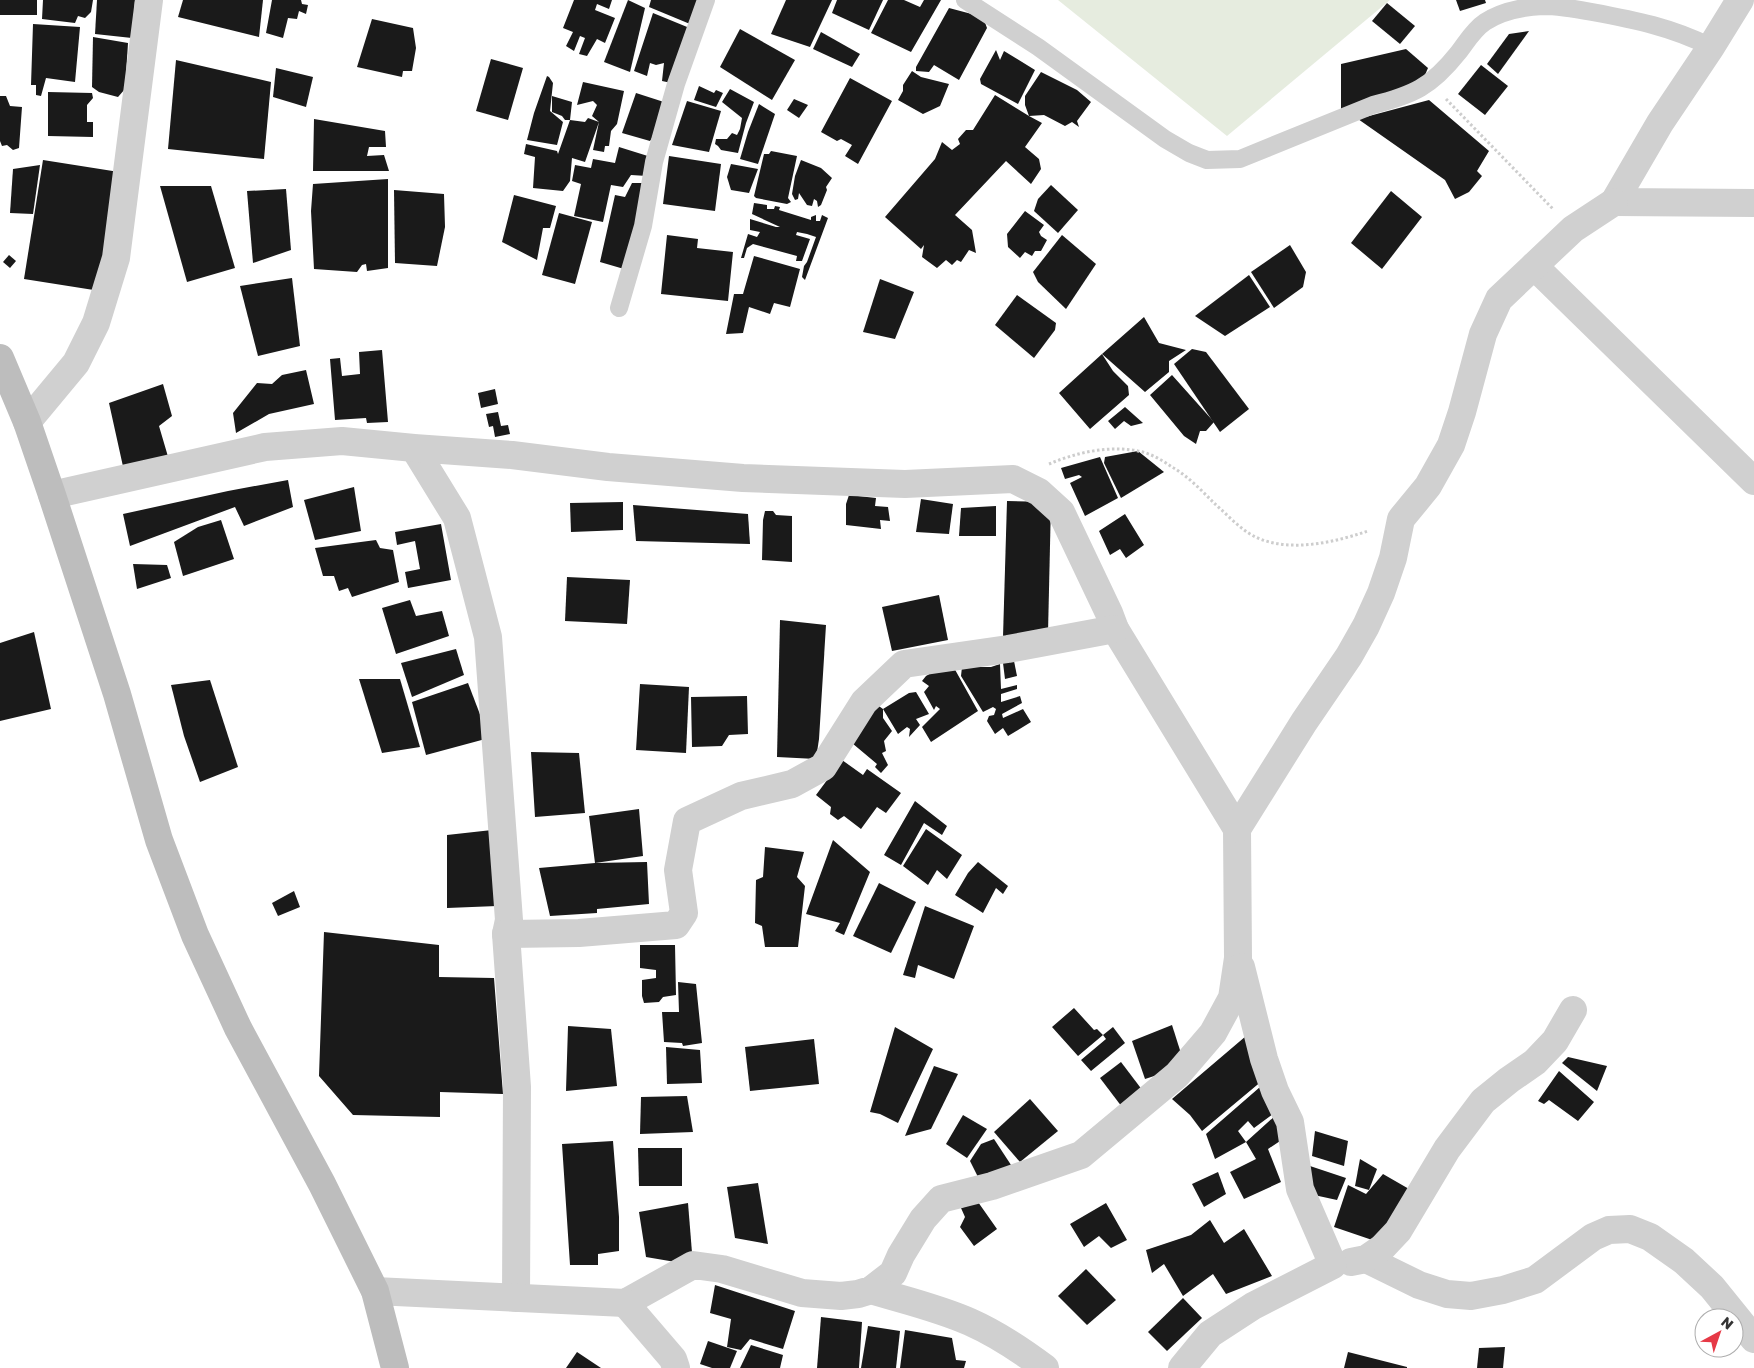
<svg xmlns="http://www.w3.org/2000/svg" width="1754" height="1368" viewBox="0 0 1754 1368" font-family="'Golos Text',sans-serif">
<rect width="100%" height="100%" fill="#fff"/>
<polygon fill="#e6ecdf" points="1058,0 1390,0 1227,136"/>
<g fill="#1a1a1a">
<rect x="0" y="0" width="37" height="15"/>
<polygon points="43,0 93,0 91,12 85,18 78,16 75,23 42,19"/>
<polygon points="97,0 135,0 132,38 95,34"/>
<polygon points="183,0 263,0 259,37 178,17"/>
<polygon points="272,0 301,0 302,4 308,5 306,14 299,11 297,19 288,18 283,38 266,33"/>
<polygon points="574,0 612,0 609,9 597,4 595,10 615,18 605,43 597,39 587,56 579,54 585,38 580,36 574,51 566,46 573,32 563,28"/>
<polygon points="628,0 645,8 630,72 604,62"/>
<polygon points="651,0 700,0 690,24 649,7"/>
<polygon points="786,0 832,0 810,47 771,34"/>
<polygon points="837,0 883,0 869,30 832,13"/>
<polygon points="888,0 904,0 920,7 924,0 941,0 911,52 871,33"/>
<polygon points="1456,0 1485,0 1486,3 1460,11"/>
<polygon points="1387,3 1415,26 1400,44 1372,21"/>
<polygon points="949,8 983,17 987,28 959,80 934,65 929,72 916,71 916,67"/>
<polygon points="653,13 692,29 676,84 662,81 664,63 656,65 650,63 647,76 634,71"/>
<polygon points="372,19 413,28 416,48 412,71 403,71 402,77 357,67"/>
<polygon points="33,24 80,27 75,82 46,78 41,96 36,95 36,85 31,85"/>
<polygon points="740,29 795,60 772,100 720,67"/>
<polygon points="1529,31 1498,74 1487,64 1509,34"/>
<polygon points="821,32 860,54 852,67 813,49"/>
<polygon points="93,37 128,43 125,89 118,97 99,92 92,87"/>
<polygon points="1406,49 1428,68 1422,82 1341,110 1341,64"/>
<polygon points="996,50 1000,60 1004,51 1035,70 1018,104 981,84 980,79"/>
<polygon points="491,59 523,68 508,120 476,111"/>
<polygon points="176,60 271,82 264,159 168,149"/>
<polygon points="1481,65 1508,86 1485,115 1458,94"/>
<polygon points="276,68 313,77 306,107 273,97"/>
<polygon points="912,71 921,77 949,84 940,106 923,114 898,100 903,91 903,85"/>
<polygon points="1041,72 1077,90 1091,102 1077,121 1079,127 1072,122 1065,126 1044,115 1029,116 1042,123 1025,147 1039,159 1041,169 1031,184 1006,161 955,215 972,230 976,253 969,250 961,262 957,260 952,265 946,260 937,268 922,257 924,245 921,249 885,217 935,159 942,142 952,150 960,144 958,139 966,130 973,130 995,95 1029,116 1025,105 1025,96"/>
<polygon points="547,76 549,77 553,83 550,111 563,122 557,145 527,140 534,113"/>
<polygon points="850,78 892,101 858,164 845,156 852,145 841,139 837,141 821,132"/>
<polygon points="583,82 624,91 617,124 611,131 609,146 605,146 604,152 593,150 599,122 585,162 572,158 570,181 563,191 533,188 535,157 524,154 526,144 557,151 558,154 570,120 585,122 588,118 599,122 592,116 597,105 593,101 577,105"/>
<polygon points="699,86 714,93 716,90 723,93 716,107 694,100"/>
<polygon points="730,89 754,102 746,123 738,153 721,150 718,146 715,144 716,139 727,139 732,133 737,135 740,129 742,118 722,102"/>
<polygon points="48,92 92,93 93,98 87,105 87,122 93,122 93,137 48,136"/>
<polygon points="636,93 667,103 656,132 650,141 622,133"/>
<polygon points="0,96 6,96 10,106 22,107 19,148 13,150 7,145 2,146 0,141"/>
<polygon points="552,96 572,102 570,120 565,120 562,116 552,112"/>
<polygon points="794,99 808,105 799,118 787,110"/>
<polygon points="1429,100 1489,151 1477,171 1482,176 1469,192 1455,199 1445,180 1358,119"/>
<polygon points="687,101 721,111 709,152 672,145"/>
<polygon points="759,104 775,114 758,164 740,159 748,132"/>
<polygon points="314,119 385,131 386,147 369,147 367,156 384,155 389,171 313,171"/>
<polygon points="619,147 651,157 647,176 631,175 623,187 611,185 603,222 574,216 581,184 572,181 575,165 591,168 593,159 615,163"/>
<polygon points="771,151 797,156 788,198 791,202 787,204 756,198 754,196 764,154 769,154"/>
<polygon points="669,156 721,164 715,211 663,204"/>
<polygon points="43,160 119,172 100,291 24,279"/>
<polygon points="801,160 821,168 832,178 826,187 827,190 821,205 818,207 817,201 814,199 812,206 807,205 799,193 798,199 795,200 792,194 795,176"/>
<polygon points="731,164 758,169 749,193 731,190 727,177"/>
<polygon points="40,165 33,214 10,213 13,169"/>
<polygon points="388,179 388,268 367,271 366,264 362,265 357,272 314,269 311,211 313,184"/>
<polygon points="632,183 651,183 624,269 600,262 615,195 625,197"/>
<polygon points="1051,185 1078,210 1058,233 1034,211 1038,199"/>
<polygon points="160,186 211,186 235,268 187,282"/>
<polygon points="286,189 291,250 253,263 247,191"/>
<polygon points="394,190 444,194 445,227 437,266 395,263"/>
<polygon points="1391,191 1422,217 1382,269 1351,243"/>
<polygon points="514,195 556,206 550,228 543,228 537,260 502,242"/>
<polygon points="754,203 767,205 767,209 774,209 775,206 780,207 779,210 811,220 811,217 816,215 816,221 820,221 822,215 828,218 805,280 802,277 804,266 807,262 816,237 807,234 797,232 796,235 810,239 802,261 796,261 797,256 753,244 747,248 744,258 741,258 748,234 757,237 760,232 750,230 750,219 776,227 780,227 752,214"/>
<polygon points="1025,211 1044,225 1039,232 1041,236 1047,240 1041,251 1035,251 1032,256 1025,252 1020,258 1008,247 1007,234"/>
<polygon points="559,213 592,222 575,284 542,275"/>
<polygon points="667,235 698,239 697,248 733,252 728,301 661,294"/>
<polygon points="1062,235 1096,264 1066,309 1038,282 1033,272"/>
<polygon points="1290,245 1306,272 1303,287 1274,308 1251,272"/>
<polygon points="9,255 16,261 10,268 3,262"/>
<polygon points="754,256 800,269 790,307 774,303 770,314 749,307 743,333 726,334 734,294 743,294"/>
<polygon points="1249,275 1270,307 1225,336 1195,316"/>
<polygon points="292,278 300,346 258,356 240,286"/>
<polygon points="880,279 914,292 895,339 863,332"/>
<polygon points="1017,295 1056,323 1055,330 1034,358 995,325"/>
<polygon points="1144,317 1159,343 1186,350 1169,361 1169,372 1145,392 1102,354"/>
<polygon points="1192,349 1206,352 1249,409 1220,432 1174,364"/>
<polygon points="382,350 388,422 367,423 366,418 335,420 330,359 340,358 342,376 360,374 359,352"/>
<polygon points="1102,354 1113,371 1128,386 1129,395 1090,429 1059,393"/>
<polygon points="306,370 314,404 269,414 236,433 233,413 257,383 272,384 282,375"/>
<polygon points="1172,375 1214,422 1206,431 1200,431 1196,444 1184,436 1150,395"/>
<polygon points="163,384 172,416 159,426 169,460 124,471 109,403"/>
<polygon points="495,389 498,404 481,408 478,393"/>
<polygon points="1125,407 1143,423 1131,426 1124,421 1115,429 1108,421"/>
<polygon points="498,412 501,426 508,425 510,434 495,437 493,426 489,427 486,414"/>
<polygon points="1138,451 1164,472 1121,498 1104,463 1105,457"/>
<polygon points="1100,457 1118,498 1085,516 1070,483 1082,477 1079,475 1065,479 1061,468"/>
<polygon points="288,480 293,507 244,526 235,507 130,546 123,514 228,491"/>
<polygon points="354,487 361,531 315,540 304,500"/>
<polygon points="849,495 876,498 875,506 888,507 890,521 880,520 881,529 846,525 846,504"/>
<polygon points="921,499 953,504 949,534 916,532"/>
<polygon points="1007,501 1051,502 1048,633 1003,637"/>
<polygon points="623,502 623,530 571,532 570,503"/>
<polygon points="633,505 748,514 750,544 636,541"/>
<polygon points="996,506 996,536 959,536 961,508"/>
<polygon points="765,511 773,511 776,515 792,516 792,562 762,560 763,520"/>
<polygon points="1125,514 1144,545 1126,558 1120,549 1110,555 1099,531"/>
<polygon points="221,520 234,559 183,576 174,542 198,527"/>
<polygon points="441,524 451,580 408,588 405,572 420,569 415,541 397,545 395,532"/>
<polygon points="376,540 380,548 393,550 399,582 352,597 348,588 339,591 334,576 323,576 315,548"/>
<polygon points="133,564 167,565 171,578 137,589"/>
<polygon points="567,577 630,580 627,624 565,621"/>
<polygon points="939,595 948,640 892,651 882,607"/>
<polygon points="410,600 416,616 442,611 449,636 396,654 382,608"/>
<polygon points="780,620 826,625 819,739 816,759 777,757"/>
<polygon points="34,632 51,709 0,721 0,643"/>
<polygon points="456,649 464,675 412,697 401,663"/>
<polygon points="1014,661 1017,676 1005,679 1003,663"/>
<polygon points="1000,664 1001,689 1017,685 1017,689 1001,694 1001,702 1020,696 1022,703 1002,714 1003,718 1023,709 1031,722 1008,736 1003,728 995,734 987,721 989,716 994,715 996,709 993,707 983,712 961,676 962,667 991,667"/>
<polygon points="953,666 978,711 931,742 922,727 940,709 936,706 934,710 924,692 929,686 922,681 926,676 940,668"/>
<polygon points="359,679 400,679 420,747 382,753"/>
<polygon points="210,680 238,767 200,782 184,736 171,685"/>
<polygon points="468,683 489,738 426,755 412,702"/>
<polygon points="640,684 689,687 686,753 636,750"/>
<polygon points="916,692 929,714 916,719 920,725 909,737 910,729 907,727 898,734 883,709 909,693"/>
<polygon points="747,696 748,734 729,735 722,746 692,747 691,697"/>
<polygon points="876,704 883,709 883,718 892,731 884,741 886,751 882,753 888,765 881,773 875,767 877,764 846,738"/>
<polygon points="531,752 579,753 585,813 535,817"/>
<polygon points="842,760 863,775 867,769 901,793 886,813 877,807 861,829 844,816 838,820 830,814 831,807 816,795"/>
<polygon points="915,801 947,826 942,835 924,823 901,865 884,855"/>
<polygon points="639,809 643,856 595,863 647,862 649,904 597,909 597,913 550,916 539,868 595,863 589,816"/>
<polygon points="926,829 962,855 947,879 937,870 928,885 903,866"/>
<polygon points="492,830 497,906 447,908 447,835"/>
<polygon points="833,840 870,872 844,935 835,931 840,923 806,914"/>
<polygon points="765,847 804,852 797,877 805,886 798,947 765,947 762,926 755,923 756,880 763,877"/>
<polygon points="978,862 1008,886 1003,894 996,888 983,913 955,895 968,873"/>
<polygon points="879,883 916,902 891,953 853,936"/>
<polygon points="294,891 300,907 278,916 272,903"/>
<polygon points="925,906 974,926 954,979 918,965 915,978 903,975"/>
<polygon points="324,932 439,945 439,977 494,978 503,1094 440,1092 440,1117 353,1115 319,1076"/>
<polygon points="640,945 675,945 676,995 663,997 659,1002 644,1003 642,996 642,980 656,978 656,970 640,968"/>
<polygon points="678,982 696,984 702,1043 683,1046 682,1043 664,1042 662,1012 679,1012"/>
<polygon points="1074,1008 1094,1030 1097,1029 1103,1035 1078,1056 1052,1027"/>
<polygon points="1172,1025 1185,1066 1145,1079 1132,1041"/>
<polygon points="568,1026 611,1029 617,1086 566,1091"/>
<polygon points="895,1027 933,1049 898,1123 880,1114 870,1112"/>
<polygon points="1113,1027 1125,1043 1091,1071 1081,1060 1106,1039 1103,1035"/>
<polygon points="1246,1036 1263,1080 1202,1131 1190,1115 1172,1099"/>
<polygon points="814,1039 819,1084 750,1091 745,1047"/>
<polygon points="666,1047 700,1050 702,1083 667,1084"/>
<polygon points="1568,1057 1607,1066 1597,1091 1562,1063"/>
<polygon points="1121,1062 1143,1091 1122,1107 1100,1078"/>
<polygon points="934,1066 958,1074 931,1129 905,1136"/>
<polygon points="1559,1071 1594,1102 1578,1121 1549,1100 1544,1104 1538,1101"/>
<polygon points="1260,1087 1273,1114 1254,1128 1248,1121 1238,1131 1246,1142 1215,1159 1206,1134"/>
<polygon points="687,1096 693,1132 640,1134 641,1097"/>
<polygon points="1030,1099 1058,1131 1020,1162 994,1132"/>
<polygon points="963,1115 987,1129 967,1158 946,1144"/>
<polygon points="1276,1115 1289,1135 1268,1149 1281,1182 1244,1199 1230,1172 1256,1159 1246,1142"/>
<polygon points="1315,1131 1348,1141 1344,1166 1312,1156"/>
<polygon points="994,1139 1013,1168 982,1185 970,1161 981,1144"/>
<polygon points="613,1141 619,1217 619,1251 598,1254 598,1265 570,1265 562,1144"/>
<polygon points="638,1148 682,1148 682,1186 639,1186"/>
<polygon points="1360,1159 1377,1169 1369,1190 1355,1186"/>
<polygon points="1307,1165 1346,1178 1337,1200 1314,1195"/>
<polygon points="1218,1172 1226,1194 1204,1207 1192,1184"/>
<polygon points="1383,1174 1416,1193 1381,1243 1334,1227 1348,1185 1366,1194"/>
<polygon points="758,1183 768,1244 735,1238 727,1187"/>
<polygon points="978,1202 997,1229 974,1246 960,1227 965,1217 961,1208"/>
<polygon points="688,1203 693,1265 646,1257 639,1212"/>
<polygon points="1106,1203 1127,1240 1111,1248 1099,1236 1084,1247 1070,1224"/>
<polygon points="1210,1220 1224,1243 1244,1229 1272,1276 1226,1294 1213,1274 1183,1296 1164,1264 1152,1273 1146,1250 1191,1235"/>
<polygon points="1086,1269 1116,1300 1087,1325 1058,1296"/>
<polygon points="715,1285 795,1311 783,1349 750,1339 741,1350 727,1347 731,1319 710,1313"/>
<polygon points="1183,1298 1202,1318 1167,1351 1148,1332"/>
<polygon points="821,1317 862,1322 859,1368 817,1368"/>
<polygon points="868,1326 900,1331 896,1368 861,1368"/>
<polygon points="905,1330 952,1338 956,1360 966,1361 964,1368 900,1368"/>
<polygon points="708,1341 737,1351 730,1368 712,1368 700,1364"/>
<polygon points="751,1345 783,1355 780,1368 740,1368"/>
<polygon points="1505,1347 1503,1368 1477,1368 1479,1348"/>
<polygon points="577,1352 601,1368 566,1368"/>
<polygon points="1348,1352 1407,1367 1407,1368 1344,1368"/>
</g>
<g fill="none" stroke-linecap="round" stroke-linejoin="round">
<g stroke="#cdcdcd" stroke-width="3" stroke-dasharray="2.5 2.5" stroke-linecap="butt">
<polyline points="1446,99 1553,209"/>
<path d="M 1049,464 C 1075,453 1108,445 1138,451 C 1150,453 1162,460 1172,467 C 1188,476 1202,491 1215,504 C 1229,516 1242,532 1260,539 C 1294,552 1335,542 1368,531"/>
</g>
<g stroke="#d0d0d0" stroke-width="18">
<path d="M 965,0 L 1038,47 L 1165,139 L 1189,153 L 1207,160 L 1240,159 L 1373,105 C 1413,95 1431,87 1458,53 C 1466,43 1473,30 1485,22 C 1502,11 1523,7 1543,6 C 1559,6 1576,9 1592,12 C 1635,20 1671,27 1711,47"/>
<polyline points="619,308 643,226 654,162 676,84 706,0"/>
</g>
<g stroke="#d0d0d0" stroke-width="28">
<polyline points="1740,0 1711,47 1660,123 1614,202 1754,203"/>
<polyline points="1534,266 1754,481"/>
<polyline points="27,422 76,363 96,323 116,258 149,0"/>
<polyline points="414,448 457,518 488,637 509,920 506,934 517,1087 516,1298"/>
<polyline points="52,495 265,447 342,441 414,448 512,455 608,467 743,478 905,484 1013,479 1039,492 1061,512 1109,613 1115,629 1237,829 1238,958 1232,998 1213,1033 1177,1075 1081,1155 992,1186 941,1199 923,1219 901,1255 893,1273 871,1290 858,1294 841,1296 802,1293 722,1269 693,1265 625,1303 375,1291"/>
<polyline points="1237,829 1304,722 1349,656 1366,626 1381,593 1393,558 1401,519 1428,486 1451,445 1462,412 1483,334 1499,299 1573,229 1614,202"/>
<polyline points="506,934 579,933 676,925 684,913 678,870 687,821 741,796 792,784 823,767 864,702 904,664 1008,649 1115,629"/>
<polyline points="1366,1259 1419,1285 1447,1294 1471,1296 1503,1290 1535,1280 1593,1237 1609,1230 1630,1229 1650,1237 1684,1261 1712,1287 1754,1339"/>
<polyline points="1351,1262 1366,1259 1382,1248 1398,1231 1447,1149 1483,1101 1509,1080 1535,1062 1555,1041 1573,1010"/>
<path d="M 871,1290 C 904,1300 939,1308 970,1322 C 997,1334 1021,1350 1045,1368"/>
<polyline points="625,1303 673,1359 676,1368"/>
<polyline points="1182,1368 1210,1334 1253,1306 1333,1265 1300,1189 1290,1122 1275,1091 1264,1059 1241,967"/>
</g>
<polyline stroke="#bdbdbd" stroke-width="28" points="0,358 27,422 52,495 117,694 159,840 195,935 238,1028 322,1184 375,1291 395,1368"/>
</g>
<g transform="translate(1719 1333) rotate(40)"><circle r="24" fill="#ffffff" stroke="#adadad"/>
<path d="M0-4L9 19L0 12L-9 19Z" fill="#e63946"/>
<text y="-8" font-size="14" font-weight="bold" text-anchor="middle" fill="#333333">N</text>
</g>
</svg>
